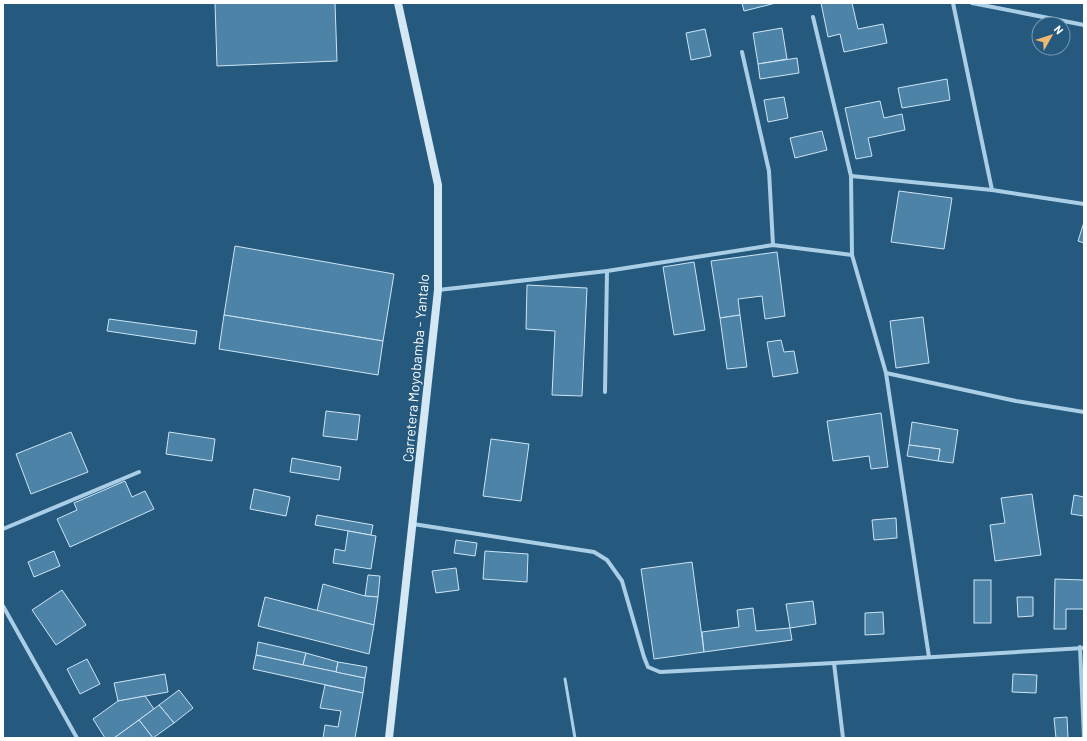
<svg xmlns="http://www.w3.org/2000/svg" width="1087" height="741" viewBox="0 0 1087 741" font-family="Barlow,sans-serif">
<rect width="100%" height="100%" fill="#25597e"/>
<g fill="#4d83a7" stroke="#cde5f5">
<polygon points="215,3 335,3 337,61 217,66"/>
<polygon points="742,3 776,3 744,11"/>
<polygon points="821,3 852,3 858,29 883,24 887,43 844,52 840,34 828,37"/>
<polygon points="782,28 787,59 758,64 753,33"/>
<polygon points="705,29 711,56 691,60 686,33"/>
<polygon points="797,58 799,73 760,79 758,64"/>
<polygon points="947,79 950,100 902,108 898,88"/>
<polygon points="784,97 788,118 768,122 764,100"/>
<polygon points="880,101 884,118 902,114 905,130 868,138 872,156 856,159 845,108"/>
<polygon points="822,131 827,150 795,158 790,138"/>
<polygon points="899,191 952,198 944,249 891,242"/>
<polygon points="1084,222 1084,243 1078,241"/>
<polygon points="235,246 394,274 383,341 224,315"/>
<polygon points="777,252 785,316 765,319 762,296 738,299 740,315 720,318 711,261"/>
<polygon points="694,262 705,330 674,335 663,267"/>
<polygon points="527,285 587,288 582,396 552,395 555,331 526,329"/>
<polygon points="224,315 383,341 378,375 219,349"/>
<polygon points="740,315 747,367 727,369 720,318"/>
<polygon points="923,317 929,363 896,368 890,321"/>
<polygon points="109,319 197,331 195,344 107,331"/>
<polygon points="781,340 784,352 794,351 798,373 773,377 767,342"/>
<polygon points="326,411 360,415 357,440 323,436"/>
<polygon points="881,413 888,467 871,469 869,456 833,461 827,421"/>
<polygon points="912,422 958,430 953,463 938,461 940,449 909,445"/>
<polygon points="71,432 88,472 31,494 16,454"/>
<polygon points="169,432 215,439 212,461 166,454"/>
<polygon points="491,439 529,444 521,501 483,496"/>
<polygon points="909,445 940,449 938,461 907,456"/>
<polygon points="292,458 341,467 339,480 290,472"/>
<polygon points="125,481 132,497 145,491 154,509 70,547 57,519 77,510 74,503"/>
<polygon points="254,489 290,497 286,516 250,509"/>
<polygon points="1032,494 1041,555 995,561 990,525 1005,523 1001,498"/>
<polygon points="1074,495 1084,497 1084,516 1071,514"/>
<polygon points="317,515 373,525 371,535 315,525"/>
<polygon points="896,518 897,538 874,540 872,520"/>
<polygon points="348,531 376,536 371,569 333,563 335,549 345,551"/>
<polygon points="456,540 477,543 475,556 454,553"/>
<polygon points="54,551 60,566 34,577 28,562"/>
<polygon points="485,551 528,554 527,582 483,579"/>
<polygon points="692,562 704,652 654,659 641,569"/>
<polygon points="456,568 459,590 436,593 432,571"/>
<polygon points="368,575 380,576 378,597 365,596"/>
<polygon points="1055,579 1084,580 1084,609 1066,609 1066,629 1054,629"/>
<rect x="974" y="580" width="17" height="43"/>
<polygon points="323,584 365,596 378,597 374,625 317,611"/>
<polygon points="62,590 86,625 56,645 32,610"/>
<polygon points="265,597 374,625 369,654 258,626"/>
<polygon points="1017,597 1033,597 1033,616 1018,617"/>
<polygon points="813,601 816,624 790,628 786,604"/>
<polygon points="753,608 756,631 790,628 792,640 704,652 702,632 739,627 737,610"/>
<polygon points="883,612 884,634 865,635 865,613"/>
<polygon points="258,642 306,653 303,665 256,655"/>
<polygon points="306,653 338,662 336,672 303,665"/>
<polygon points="256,655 365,678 363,693 253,669"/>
<polygon points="87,659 100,684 80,694 67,669"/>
<polygon points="338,662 367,667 365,678 336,672"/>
<polygon points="165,674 168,692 118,701 114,683"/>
<polygon points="1013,674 1037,675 1036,693 1012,692"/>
<polygon points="325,685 363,693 355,738 323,738 325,725 338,727 341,711 320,708"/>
<polygon points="179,690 193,708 174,723 159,705"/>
<polygon points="145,696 154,709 114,738 105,738 93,719 118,701"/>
<polygon points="159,705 174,723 153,738 139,720"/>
<polygon points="1067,717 1068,738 1056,738 1054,718"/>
<polygon points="139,720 153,738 114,738"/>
</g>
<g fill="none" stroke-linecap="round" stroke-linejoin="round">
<polyline stroke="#aacee6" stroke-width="3" points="565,679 575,738"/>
<g stroke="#aacee6" stroke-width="4">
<polyline points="953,3 992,190"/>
<polyline points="972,3 1084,25"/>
<polyline points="813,17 851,176 852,255 886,373 1016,401 1084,412"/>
<polyline points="742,52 769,171 773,245"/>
<polyline points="851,176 992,190 1084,204"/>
<polyline points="438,290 607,271 773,245 852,255"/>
<polyline points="886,373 929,657"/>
<polyline points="605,392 607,271"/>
<polyline points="413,524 594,552 607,560 622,581 644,657 648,667 660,672 834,663 1084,648"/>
<polyline points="3,529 139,472"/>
<polyline points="3,606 77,738"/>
<polyline points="1080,647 1084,738"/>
<polyline points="834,663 843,738"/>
</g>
<polyline stroke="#d4e7f5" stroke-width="8" points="389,738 438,290 438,185 398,3"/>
</g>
<g text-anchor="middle" stroke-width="3" stroke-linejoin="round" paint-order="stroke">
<g font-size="14" fill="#fff" stroke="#25597e">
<text transform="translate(416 368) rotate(-85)" y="5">Carretera Moyobamba - Yantalo</text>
</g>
</g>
<rect width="1087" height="741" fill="none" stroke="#ffffff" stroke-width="8"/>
<g transform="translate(1051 36) rotate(51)"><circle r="19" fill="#25597e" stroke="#7c9bb2"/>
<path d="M0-3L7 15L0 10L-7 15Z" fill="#efb76f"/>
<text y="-6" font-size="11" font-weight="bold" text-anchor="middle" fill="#ffffff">N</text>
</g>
</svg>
